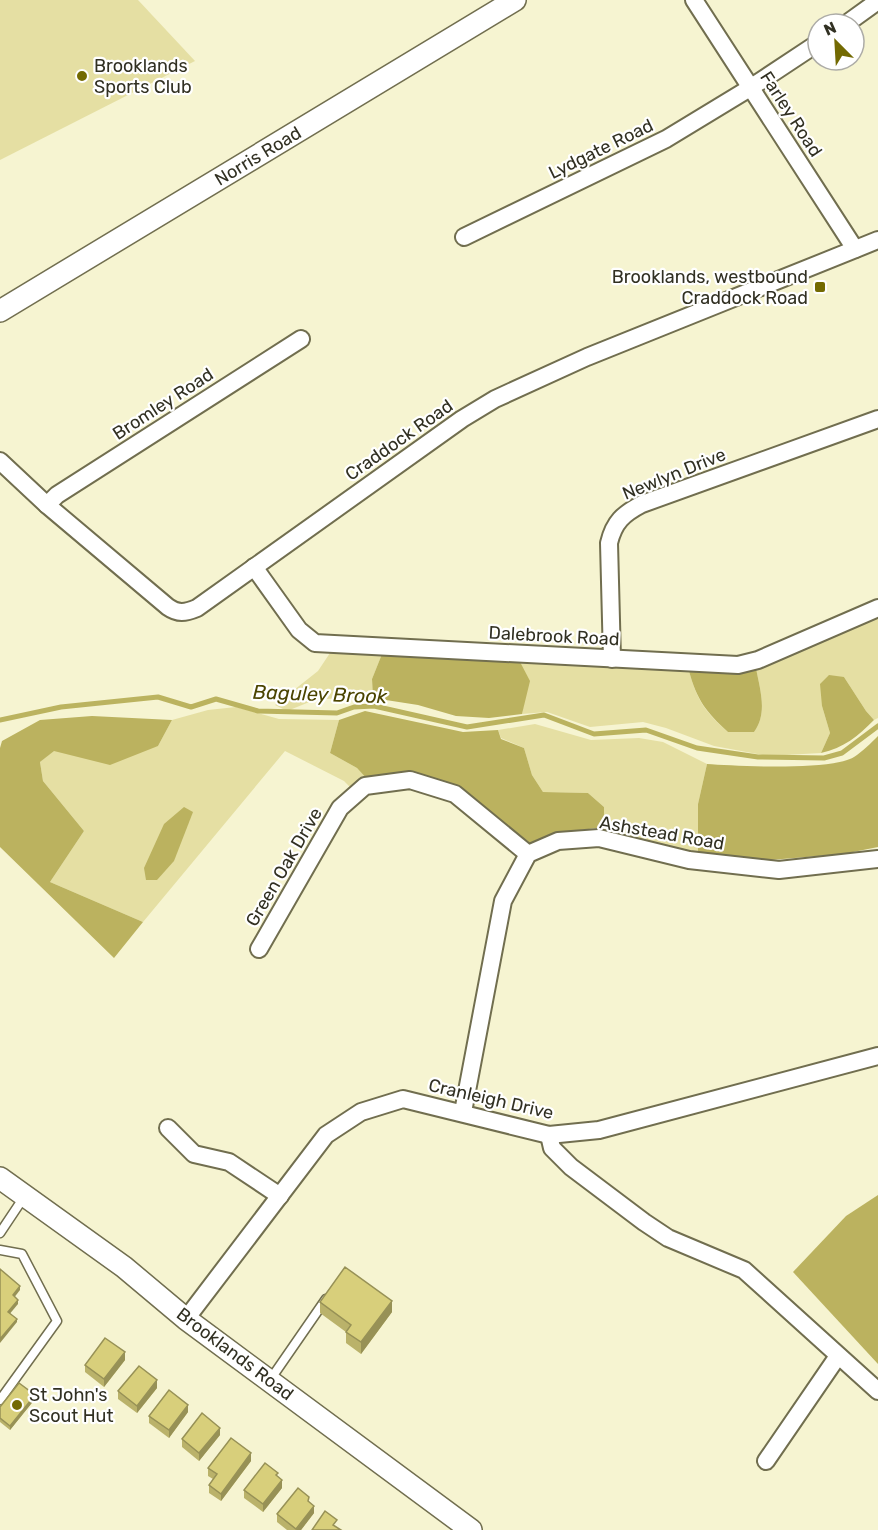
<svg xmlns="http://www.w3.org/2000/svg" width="878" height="1530" viewBox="0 0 878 1530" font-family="Rubik,sans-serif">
<rect width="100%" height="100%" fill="#f6f4d1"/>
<g fill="#e5dfa3">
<polygon points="0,0 138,0 195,61 0,160"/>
<path d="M 878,615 L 878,718 L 874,720 L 866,711 L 844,677 L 822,706 L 830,733 L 821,753 L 768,756 L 714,746 L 666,728 L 643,722 L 590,727 L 547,712 L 522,714 L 524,702 L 519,660 L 689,671 C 697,700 705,712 728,732 L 754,732 C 768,713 760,690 756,668 Z"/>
<polygon points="330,653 382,654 372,679 373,698 317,699 287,711 275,705 318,671"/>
<polygon points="236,707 279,719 339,720 330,753 357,768 368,780 353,790 344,781 285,751 143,922 50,882 84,831 43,781 40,762 54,750 77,756 158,746 172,720 208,710"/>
<polygon points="535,724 591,740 639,738 663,742 707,764 698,804 698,852 660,844 604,827 604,807 588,793 543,792 532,775 524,748 501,738 498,730"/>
</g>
<g fill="#bbb25f">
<polygon points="382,654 519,660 530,681 522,714 489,718 456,716 418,705 373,698 372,679"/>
<path d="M 756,668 C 760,690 768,713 754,732 L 728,732 C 706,712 697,700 689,671 L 737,674 Z"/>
<path d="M 829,675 L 844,677 L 866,711 L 874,720 C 858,736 844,748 821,753 L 830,733 L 822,706 L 820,684 Z"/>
<polygon points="365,711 463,732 498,730 501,739 524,748 532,775 543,792 588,793 604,807 604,827 558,833 529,848 426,776 389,774 368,780 357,768 330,753 339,720"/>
<polygon points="92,716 172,720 158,746 110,765 54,751 40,762 43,781 84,831 50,882 143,922 114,958 0,847 0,748 2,741 40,720"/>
<path d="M 878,736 L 878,847 L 843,854 L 770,860 L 698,852 L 698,804 L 707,764 C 736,766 831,771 854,757 C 862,752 871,743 878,736 Z"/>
<polygon points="184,807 193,812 174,861 157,880 146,880 144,868 164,824"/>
<polygon points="878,1195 878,1364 793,1272 846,1216"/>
</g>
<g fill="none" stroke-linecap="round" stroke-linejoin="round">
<polyline stroke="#bbb35f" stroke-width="5" points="0,720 61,707 158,697 191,707 216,699 258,711 337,713 354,707 374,706 467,727 544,715 594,734 646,730 697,748 758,757 824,758 842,753 878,726"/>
<g stroke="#716e4f" stroke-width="11">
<g id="service">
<polyline points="0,1233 24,1197"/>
<polyline points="0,1250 22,1254 57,1321 0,1400"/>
<polyline points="270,1380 326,1299"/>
</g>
</g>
<g stroke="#716e4f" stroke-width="20">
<g id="minor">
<polyline points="694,0 855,249"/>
<polyline points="846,24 878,1"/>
<polyline points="464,237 666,139 750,88 818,43"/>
<path d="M 0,461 L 47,505 L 168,607 C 178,614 185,613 197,608 L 462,419 L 495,399 L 587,357 L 878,240"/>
<polyline points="47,505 57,495 301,339"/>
<polyline points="254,567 299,630 315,643 738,665 758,660 878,608"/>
<path d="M 612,659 L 609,543 C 614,522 623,514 642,504 L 878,419"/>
<polyline points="259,949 340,808 365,786 410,780 455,794 528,854"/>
<polyline points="463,1112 503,901 528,854 558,841 599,838 689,860 779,870 878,859"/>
<polyline points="168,1128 194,1154 229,1162 280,1196"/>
<polyline points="549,1135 552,1148 571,1167 644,1222 668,1238 744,1270 878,1391"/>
<polyline points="186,1319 326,1135 361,1112 403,1099 549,1135 599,1130 878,1056"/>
<polyline points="766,1461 838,1356"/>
</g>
</g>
<g stroke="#716e4f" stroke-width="24">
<g id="tertiary">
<polyline points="0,311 515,0"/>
<polyline points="0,1178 124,1267 186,1319 471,1530"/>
</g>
</g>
<use href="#service" stroke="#fff" stroke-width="8"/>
<use href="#minor" stroke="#fff" stroke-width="16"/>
<use href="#tertiary" stroke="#fff" stroke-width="21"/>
</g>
<g fill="#bab26a">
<polygon points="320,1302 392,1312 361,1354 346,1343 346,1332 320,1313"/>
<polygon points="125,1360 104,1387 85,1372 85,1365"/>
<polygon points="157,1388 137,1413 118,1399 118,1391"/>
<polygon points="35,1399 10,1430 0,1422 0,1407"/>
<polygon points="188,1412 169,1438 149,1423 149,1416"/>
<polygon points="220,1435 199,1461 182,1447 182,1439"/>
<polygon points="251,1461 221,1501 209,1493 209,1485 213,1479 208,1476 208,1468"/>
<polygon points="282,1488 263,1512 244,1498 244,1490"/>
<polygon points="309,1502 314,1513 301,1530 287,1530 277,1522 277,1514"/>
</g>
<g fill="#979156">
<polygon points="20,1286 20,1290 13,1299 13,1295"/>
<polygon points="18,1300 18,1304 8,1316 8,1312"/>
<polygon points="392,1301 392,1312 361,1354 361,1342"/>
<polygon points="17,1319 17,1322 0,1343 0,1339"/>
<polygon points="125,1352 125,1360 104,1387 104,1379"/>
<polygon points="157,1380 157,1388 137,1413 137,1406"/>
<polygon points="35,1395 35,1399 10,1430 10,1426"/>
<polygon points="188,1405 188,1412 169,1438 169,1430"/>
<polygon points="220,1428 220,1435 199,1461 199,1453"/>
<polygon points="251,1453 251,1461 221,1501 221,1494"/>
<polygon points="282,1480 282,1488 263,1512 263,1504"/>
<polygon points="314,1506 314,1513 301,1530 296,1530"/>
</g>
<g fill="#d8cf7b" stroke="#979156" stroke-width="1.5">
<polygon points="345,1267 392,1301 361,1342 346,1332 351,1325 320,1302"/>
<polygon points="0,1269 20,1286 13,1295 18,1300 8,1312 17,1319 0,1339"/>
<polygon points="105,1338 125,1352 104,1379 85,1365"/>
<polygon points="139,1366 157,1380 137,1406 118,1391"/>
<polygon points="19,1383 35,1395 10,1426 0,1418 0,1407"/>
<polygon points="169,1390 188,1405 169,1430 149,1416"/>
<polygon points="202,1413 220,1428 199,1453 182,1439"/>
<polygon points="231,1438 251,1453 221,1494 209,1485 217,1474 208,1468"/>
<polygon points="265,1463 278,1473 276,1475 282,1480 263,1504 244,1490"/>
<polygon points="298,1488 309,1497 308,1501 314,1506 296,1529 277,1514"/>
<polygon points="325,1511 337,1520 333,1525 341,1530 312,1530"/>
</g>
<g fill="#736a02" stroke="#fff" stroke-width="2">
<circle cx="82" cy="76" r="6"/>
<rect x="814" y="281" width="12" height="12" rx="3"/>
<circle cx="17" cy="1405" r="6"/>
</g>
<g text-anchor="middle" stroke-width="4.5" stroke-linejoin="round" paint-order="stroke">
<g font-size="18" fill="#313022" stroke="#fff" text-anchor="start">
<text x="94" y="72">Brooklands<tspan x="94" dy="21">Sports Club</tspan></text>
<text x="808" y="283" text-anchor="end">Brooklands, westbound<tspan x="808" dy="21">Craddock Road</tspan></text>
<text x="29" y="1401">St John's<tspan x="29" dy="21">Scout Hut</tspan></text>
</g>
<g font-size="18" fill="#313022" stroke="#fff">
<text transform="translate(791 114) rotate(57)" y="6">Farley Road</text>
<text transform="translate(601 149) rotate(-26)" y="6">Lydgate Road</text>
<text transform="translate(258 156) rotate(-31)" y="6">Norris Road</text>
<text transform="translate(163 404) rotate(-33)" y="6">Bromley Road</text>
<text transform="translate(399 440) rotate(-35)" y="6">Craddock Road</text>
<text transform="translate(674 474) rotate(-22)" y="6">Newlyn Drive</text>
<text transform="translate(554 636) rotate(3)" y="6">Dalebrook Road</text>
<text transform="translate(662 833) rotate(10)" y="6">Ashstead Road</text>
<text transform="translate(284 867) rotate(-60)" y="6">Green Oak Drive</text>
<text transform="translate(491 1099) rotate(13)" y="6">Cranleigh Drive</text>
<text transform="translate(235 1354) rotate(37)" y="6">Brooklands Road</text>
</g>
<g font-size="20" font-style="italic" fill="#4b4400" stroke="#fff">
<text transform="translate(320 694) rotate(2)" y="7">Baguley Brook</text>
</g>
</g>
<g transform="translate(836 42) rotate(336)"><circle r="28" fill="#ffffff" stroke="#adaca7" stroke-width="1.5"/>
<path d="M0-4.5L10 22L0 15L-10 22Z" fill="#736a02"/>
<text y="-9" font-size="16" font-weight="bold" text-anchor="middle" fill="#313022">N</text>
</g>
</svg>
